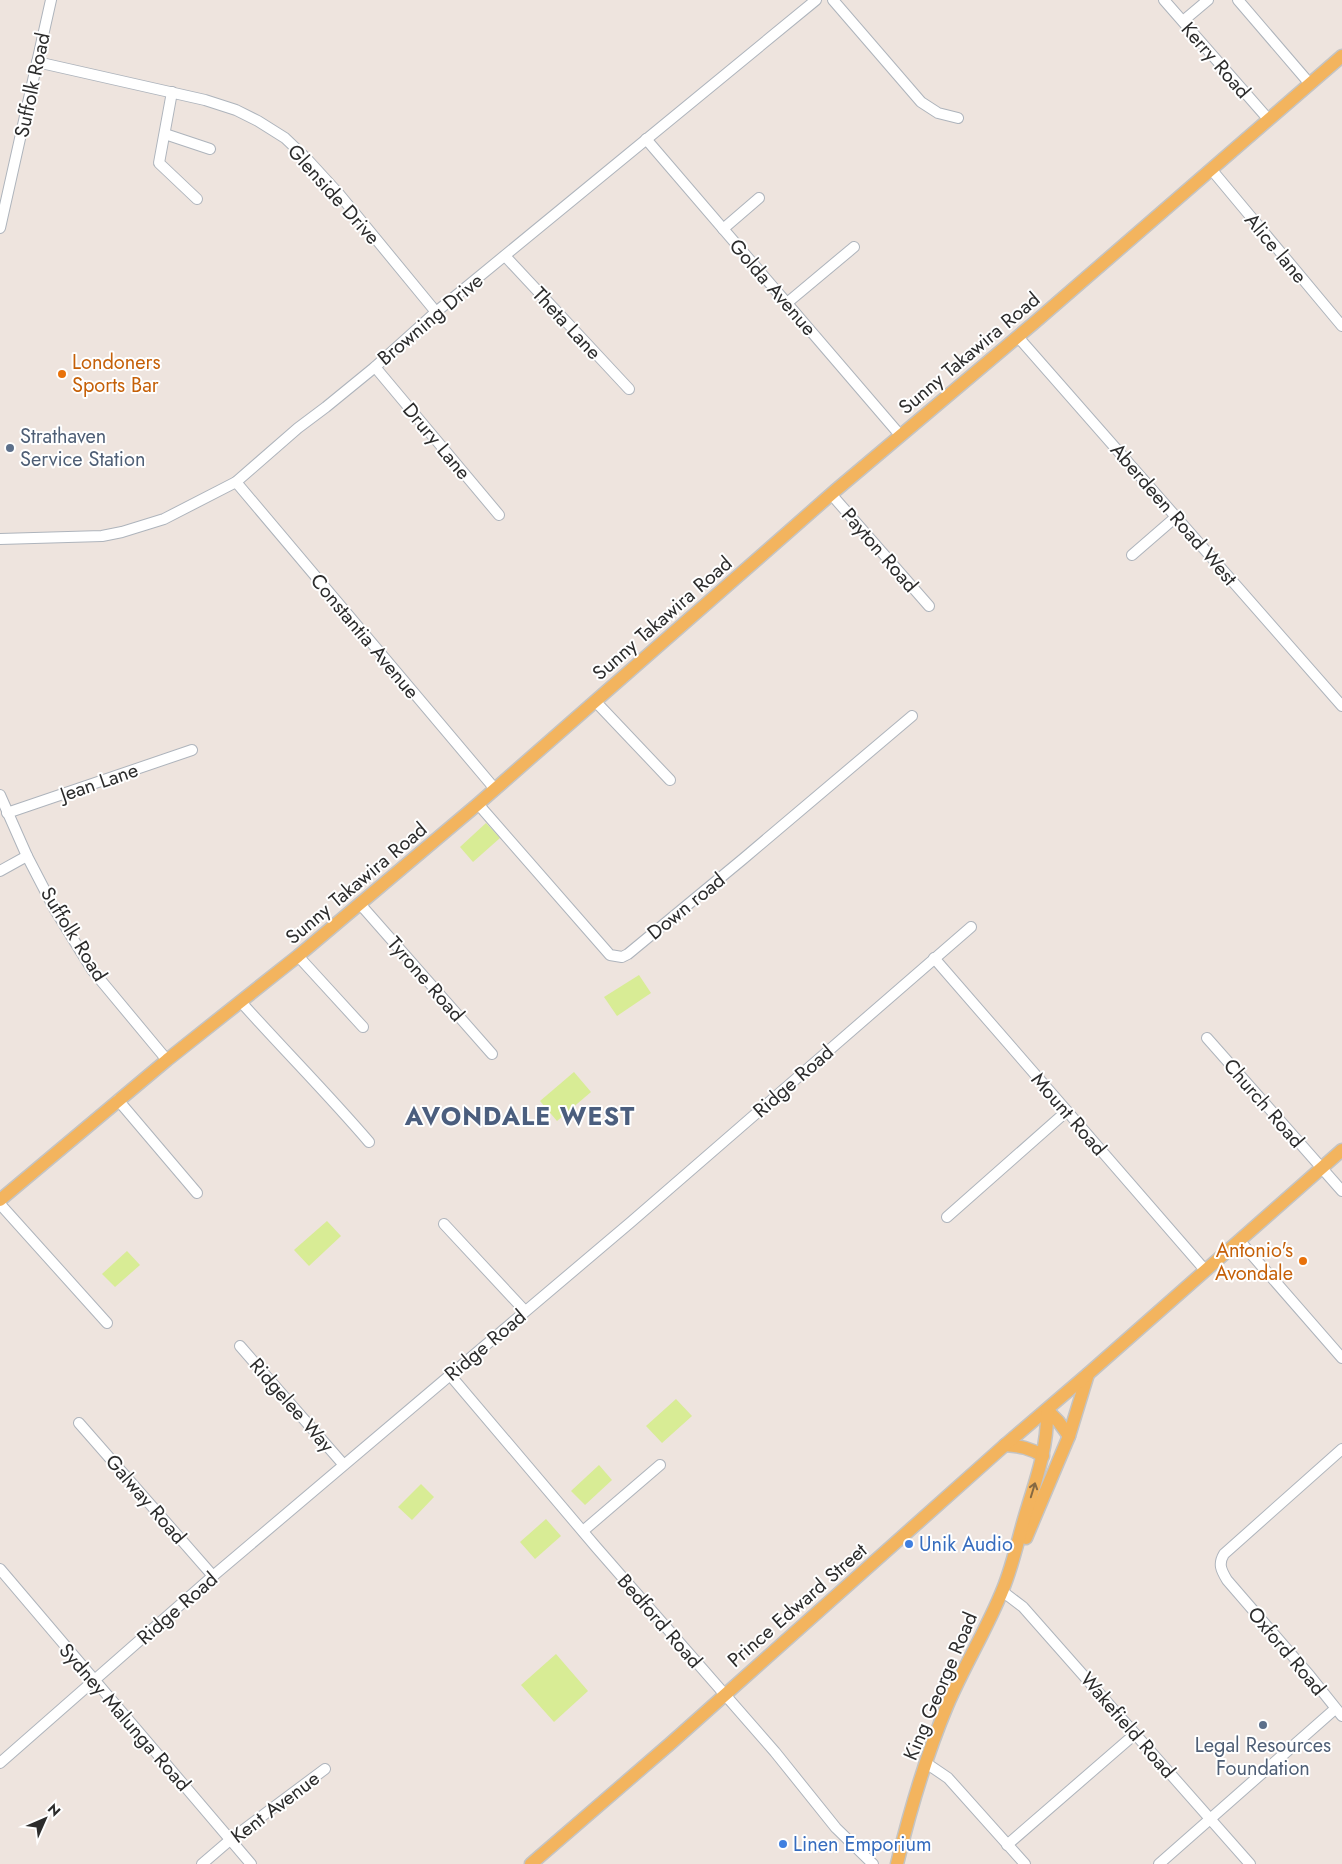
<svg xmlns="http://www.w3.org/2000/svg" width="1342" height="1864" viewBox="0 0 1342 1864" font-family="Jost,sans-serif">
<rect width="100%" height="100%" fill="#eee4de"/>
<g fill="#d8ec95">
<polygon points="486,823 500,838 473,862 460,847"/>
<polygon points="639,975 651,993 617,1016 604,997"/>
<polygon points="574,1072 591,1092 557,1121 540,1101"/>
<polygon points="327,1221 341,1236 309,1266 294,1250"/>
<polygon points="127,1251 140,1265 115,1287 102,1274"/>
<polygon points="676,1399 692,1416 662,1443 646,1426"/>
<polygon points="599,1465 612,1480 585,1505 571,1491"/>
<polygon points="421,1484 434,1497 412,1520 398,1507"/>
<polygon points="546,1519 561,1536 535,1559 520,1542"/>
<polygon points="556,1654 588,1691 554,1722 521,1685"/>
</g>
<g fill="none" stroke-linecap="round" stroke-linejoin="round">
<g stroke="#aeb4bc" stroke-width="12">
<g id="minor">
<polyline points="833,0 921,102 938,113 958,118"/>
<polyline points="1164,0 1269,120"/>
<polyline points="1238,0 1310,84"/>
<polyline points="1183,21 1208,0"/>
<polyline points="37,62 205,100 236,110 258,121 285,138 306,158 339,194 436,312"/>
<polyline points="172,92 159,163 197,199"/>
<polyline points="165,134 210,149"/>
<polyline points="646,139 900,435"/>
<polyline points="1211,169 1342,326"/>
<polyline points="0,228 51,0"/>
<polyline points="723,229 759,198"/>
<polyline points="505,256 629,389"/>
<polyline points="787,303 854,247"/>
<polyline points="1018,337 1342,706"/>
<polyline points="375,367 499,515"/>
<polyline points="236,482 495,789"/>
<polyline points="831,494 929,606"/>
<polyline points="0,539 102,536 122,532 164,519 236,482 298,428 326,407 375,367 436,312 816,0"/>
<polyline points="1132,555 1177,516"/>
<polyline points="595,701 670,780"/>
<polyline points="0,795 27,856 54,908 78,947 93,971 167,1060"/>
<polyline points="478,804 610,955 622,957 628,954 743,859 912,716"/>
<polyline points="7,813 192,750"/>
<polyline points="0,871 27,856"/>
<polyline points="360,904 492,1054"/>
<polyline points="298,956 363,1027"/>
<polyline points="934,958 1205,1270"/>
<path d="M 241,1002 C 283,1049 328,1094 369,1142"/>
<polyline points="1207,1038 1342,1191"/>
<polyline points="118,1100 197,1193"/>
<polyline points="0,1204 107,1323"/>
<polyline points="947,1217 1067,1111"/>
<polyline points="444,1224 525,1311"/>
<polyline points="1239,1240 1342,1358"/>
<polyline points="240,1346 343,1464"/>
<polyline points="450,1375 596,1547 775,1752 836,1828 873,1864"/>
<polyline points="79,1423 213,1576"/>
<path d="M 1342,1449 L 1224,1554 C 1218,1564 1221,1570 1227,1580 L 1310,1676 L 1342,1716"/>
<polyline points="583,1531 660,1465"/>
<polyline points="0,1569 251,1864"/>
<polyline points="1002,1591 1023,1607 1250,1864"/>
<polyline points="0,1763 213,1576 631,1222 971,927"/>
<polyline points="926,1763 948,1778 1025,1864"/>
<polyline points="1007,1845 1135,1734"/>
<polyline points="202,1864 230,1840 325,1769"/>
<polyline points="1159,1864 1335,1709"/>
</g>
</g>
<g stroke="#c4c4c4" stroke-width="15">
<g id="major">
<polyline points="0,1200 167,1060 298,956 478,804 836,490 1034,323 1342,56"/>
<polyline points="1047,1410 1058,1421 1069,1436"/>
<path d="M 1005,1445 C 1020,1446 1030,1448 1043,1456"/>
<polyline points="1026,1538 1069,1436 1088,1374"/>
<polyline points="531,1864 671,1743 1005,1445 1088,1374 1342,1150"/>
<path d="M 897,1864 C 910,1810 926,1756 947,1706 C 964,1666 987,1629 1003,1589 C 1014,1562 1019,1534 1028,1506 C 1038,1474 1048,1444 1047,1410"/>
</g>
</g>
<use href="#minor" stroke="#fff" stroke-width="10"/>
<use href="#major" stroke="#f3b45e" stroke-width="12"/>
</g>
<defs><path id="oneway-shaft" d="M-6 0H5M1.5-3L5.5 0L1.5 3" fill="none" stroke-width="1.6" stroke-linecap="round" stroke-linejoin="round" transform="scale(1.25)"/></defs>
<use stroke="#866942" href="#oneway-shaft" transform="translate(1033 1490) rotate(-73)"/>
<g fill="#e8710a" stroke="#fff" stroke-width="2">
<circle cx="62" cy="374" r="5"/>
<circle cx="1303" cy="1261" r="5"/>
</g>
<g fill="#5c6f8a" stroke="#fff" stroke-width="2">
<circle cx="10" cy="448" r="5"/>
<circle cx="1263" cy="1725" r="5"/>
</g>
<g fill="#3f7fe0" stroke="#fff" stroke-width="2">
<circle cx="909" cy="1544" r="5"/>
<circle cx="783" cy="1844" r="5"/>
</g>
<g text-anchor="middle" stroke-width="4" stroke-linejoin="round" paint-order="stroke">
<g font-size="20" fill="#2c2c2c" stroke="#fff">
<text transform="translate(1216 60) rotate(49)" y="7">Kerry Road</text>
<text transform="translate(32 85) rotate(-78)" y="7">Suffolk Road</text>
<text transform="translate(334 194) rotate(48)" y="7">Glenside Drive</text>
<text transform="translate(1276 248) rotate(50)" y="7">Alice lane</text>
<text transform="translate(773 287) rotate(49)" y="7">Golda Avenue</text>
<text transform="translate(430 319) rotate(-40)" y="7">Browning Drive</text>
<text transform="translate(567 323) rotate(47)" y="7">Theta Lane</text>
<text transform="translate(969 353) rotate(-40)" y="7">Sunny Takawira Road</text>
<text transform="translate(437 441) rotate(50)" y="7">Drury Lane</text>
<text transform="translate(1174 514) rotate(49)" y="7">Aberdeen Road West</text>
<text transform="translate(880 550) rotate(49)" y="7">Payton Road</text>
<text transform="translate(662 618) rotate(-41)" y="7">Sunny Takawira Road</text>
<text transform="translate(365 636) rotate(50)" y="7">Constantia Avenue</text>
<text transform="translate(99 782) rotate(-19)" y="7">Jean Lane</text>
<text transform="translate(356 883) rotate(-40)" y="7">Sunny Takawira Road</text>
<text transform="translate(686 906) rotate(-39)" y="7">Down road</text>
<text transform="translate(74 934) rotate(58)" y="7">Suffolk Road</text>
<text transform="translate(426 979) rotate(49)" y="7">Tyrone Road</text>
<text transform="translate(793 1081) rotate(-41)" y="7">Ridge Road</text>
<text transform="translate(1264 1103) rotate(49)" y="7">Church Road</text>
<text transform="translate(1069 1114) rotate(49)" y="7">Mount Road</text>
<text transform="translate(485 1345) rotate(-40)" y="7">Ridge Road</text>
<text transform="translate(292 1405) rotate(49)" y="7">Ridgelee Way</text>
<text transform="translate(146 1499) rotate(49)" y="7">Galway Road</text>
<text transform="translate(797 1605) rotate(-41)" y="7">Prince Edward Street</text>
<text transform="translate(177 1608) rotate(-41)" y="7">Ridge Road</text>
<text transform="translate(660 1621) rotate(49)" y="7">Bedford Road</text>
<text transform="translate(1287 1651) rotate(50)" y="7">Oxford Road</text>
<text transform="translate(940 1686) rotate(-67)" y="7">King George Road</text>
<text transform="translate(125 1717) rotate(49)" y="7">Sydney Malunga Road</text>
<text transform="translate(1128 1725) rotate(49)" y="7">Wakefield Road</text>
<text transform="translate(275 1807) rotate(-37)" y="7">Kent Avenue</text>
</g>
<g font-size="20" fill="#c56008" stroke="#fff" text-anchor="start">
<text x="72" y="369">Londoners<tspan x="72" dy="23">Sports Bar</tspan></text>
<text x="1293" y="1257" text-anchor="end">Antonio's<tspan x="1293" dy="23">Avondale</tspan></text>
</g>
<g font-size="20" fill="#4e5e75" stroke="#fff" text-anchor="start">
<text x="20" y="443">Strathaven<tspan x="20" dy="23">Service Station</tspan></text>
<text x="1263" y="1752" text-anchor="middle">Legal Resources<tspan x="1263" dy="23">Foundation</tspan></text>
</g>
<g font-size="20" fill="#366cbe" stroke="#fff" text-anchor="start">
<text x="919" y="1551">Unik Audio</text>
<text x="793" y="1851">Linen Emporium</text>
</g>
<g font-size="25" font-weight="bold" letter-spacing="1" fill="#4b5e7e" stroke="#fff">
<text x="520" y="1125">AVONDALE WEST</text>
</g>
</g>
<g transform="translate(45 1819) rotate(45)" stroke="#ffffff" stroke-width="4" paint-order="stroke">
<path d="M0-4L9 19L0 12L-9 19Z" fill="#2c2c2c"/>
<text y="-8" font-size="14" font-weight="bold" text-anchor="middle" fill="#2c2c2c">N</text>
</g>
</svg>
